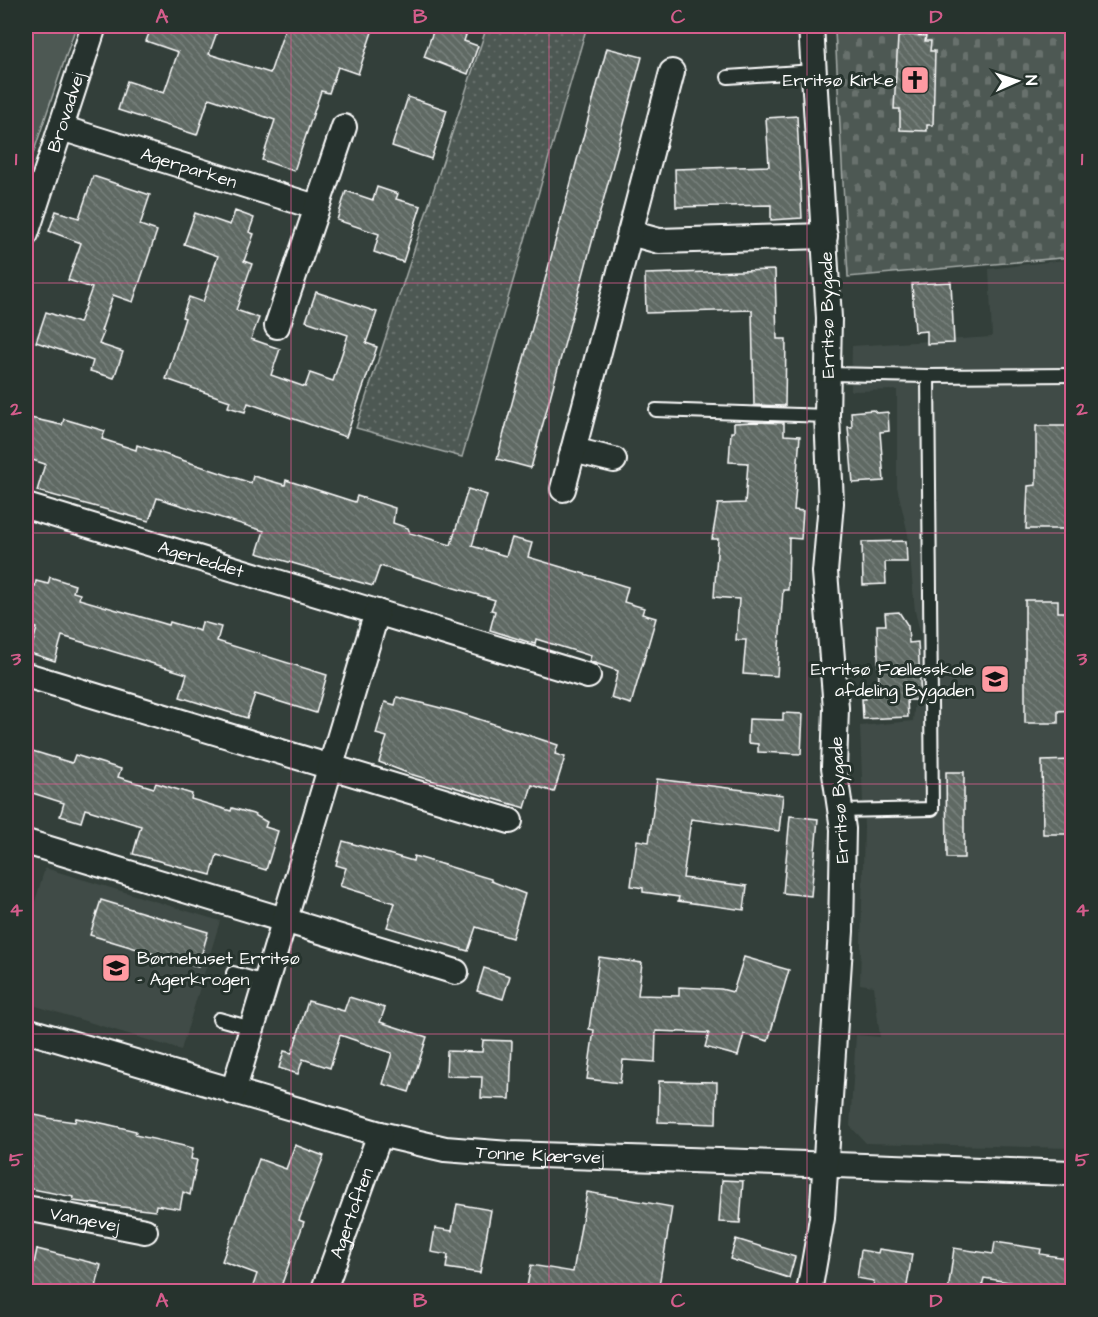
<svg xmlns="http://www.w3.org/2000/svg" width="1098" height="1317" viewBox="0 0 1098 1317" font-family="'Architects Daughter',sans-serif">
<defs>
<pattern id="cemetery-stones" width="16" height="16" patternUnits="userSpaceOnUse" patternTransform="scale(1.5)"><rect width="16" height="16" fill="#4d5853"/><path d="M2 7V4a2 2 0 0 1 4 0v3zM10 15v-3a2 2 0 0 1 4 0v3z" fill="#68716d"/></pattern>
<pattern id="park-dots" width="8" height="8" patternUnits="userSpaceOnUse" patternTransform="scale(1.5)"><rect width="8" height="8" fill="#4d5853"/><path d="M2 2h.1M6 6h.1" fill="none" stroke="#68716d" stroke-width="1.8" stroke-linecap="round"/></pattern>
<pattern id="building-back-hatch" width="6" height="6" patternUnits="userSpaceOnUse" patternTransform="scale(1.5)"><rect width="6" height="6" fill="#5f6964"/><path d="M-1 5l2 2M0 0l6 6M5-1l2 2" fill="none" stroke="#77807b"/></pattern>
</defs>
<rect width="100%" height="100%" fill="#333f3a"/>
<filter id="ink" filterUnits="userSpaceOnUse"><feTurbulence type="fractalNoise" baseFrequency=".0167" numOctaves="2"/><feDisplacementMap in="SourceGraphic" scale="12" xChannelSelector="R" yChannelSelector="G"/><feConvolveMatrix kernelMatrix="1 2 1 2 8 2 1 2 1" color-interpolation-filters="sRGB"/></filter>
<g filter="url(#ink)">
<g fill="#404c47">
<polygon points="1072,259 1072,1148 866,1143 850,1126 856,1035 880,1037 874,986 860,984 864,827 860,726 913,721 921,636 915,611 908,534 897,487 897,390 851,391 852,346 992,337 989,269"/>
<polygon points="45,868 220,921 181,1050 26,1003 26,932"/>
</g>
<polygon fill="#4d5853" stroke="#a6aca9" stroke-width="1.5" points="26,26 76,26 26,175"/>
<polygon fill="url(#cemetery-stones)" stroke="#a6aca9" stroke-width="1.5" points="837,26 1072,26 1072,257 848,277 835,31"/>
<polygon fill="url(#park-dots)" stroke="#a6aca9" stroke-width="1.5" points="487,26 587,26 462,457 356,428"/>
<g fill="url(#building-back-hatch)" stroke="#fff" stroke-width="1.5">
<polygon points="152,26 216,26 214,32 217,32 209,54 270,73 286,26 374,26 358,74 338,67 329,93 321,91 294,171 262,160 275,120 209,98 197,135 118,110 127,81 164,93 178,52 146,41"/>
<polygon points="435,26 469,26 464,41 478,46 468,74 424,57"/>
<polygon points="906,35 926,36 925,41 931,41 930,51 935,51 933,125 927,125 927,131 900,130 900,109 894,109 898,37"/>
<polygon points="607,48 642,57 531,468 497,459"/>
<polygon points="408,97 447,110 431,159 392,146"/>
<polygon points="797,116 802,218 771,220 771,205 676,207 675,169 769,166 766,118"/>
<polygon points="93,176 150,195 140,225 157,231 133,302 113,295 101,331 104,332 99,344 123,352 114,378 90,371 93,361 36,342 46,312 79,323 92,288 68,280 81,243 49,231 56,211 79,218"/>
<polygon points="377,187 398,194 396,199 421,206 403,262 374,252 379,234 337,220 346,191 373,200"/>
<polygon points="235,211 254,218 249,232 254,234 244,261 252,264 236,310 259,318 251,339 280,349 271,375 305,387 310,373 333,381 348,335 306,321 316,292 377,312 366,343 377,347 346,437 248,403 245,412 228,407 230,401 166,379 185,318 182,317 189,297 203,302 218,256 184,244 195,213 230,225"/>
<polygon points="775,270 777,339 786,339 785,406 754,405 752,310 646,313 645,274"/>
<polygon points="951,282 954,343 927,344 927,331 915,332 912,284"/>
<polygon points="873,410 877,413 888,412 889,431 880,432 884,481 853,483 848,427 852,427 851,412"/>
<polygon points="26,417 62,425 64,419 105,431 102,439 136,450 137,445 251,483 253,476 285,485 286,480 355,502 357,496 395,508 393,523 408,528 410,533 451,545 468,489 487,495 472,546 506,556 512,538 532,543 528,557 628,587 624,602 644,608 642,614 656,618 631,704 611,698 618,671 589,661 591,656 536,639 535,644 490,630 495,611 491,610 495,600 380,566 373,586 257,553 264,531 157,498 149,521 37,491 45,464 26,458"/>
<polygon points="754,422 784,423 784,435 800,436 794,510 803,511 801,539 789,538 788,590 783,590 777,676 743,674 746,640 736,640 739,599 714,597 718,539 712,539 718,504 745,503 748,463 729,462 731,432 734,432 734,423"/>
<polygon points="1036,426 1072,426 1072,529 1026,529 1028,486 1036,485"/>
<polygon points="906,541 907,562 885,562 886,584 863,585 862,542"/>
<polygon points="50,577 75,585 73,592 80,594 79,599 169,625 170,622 200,631 202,622 221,627 217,641 327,675 316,713 255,694 247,718 180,697 187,674 62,636 55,661 30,653 37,628 26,625 26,583 35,586 36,581 48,584"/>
<polygon points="1025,600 1058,600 1058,612 1072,612 1072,710 1058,711 1058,723 1025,723"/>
<polygon points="899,612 908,626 909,643 918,642 921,700 907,700 908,717 863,719 862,699 866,699 865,686 879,685 877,625 886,625 885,613"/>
<polygon points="397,697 457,712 558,745 555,754 565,757 554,792 532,785 525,808 410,774 379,762 387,737 376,734 385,702 395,705"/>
<polygon points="783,713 803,714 801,754 758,752 758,744 748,743 749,719 783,720"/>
<polygon points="26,749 72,763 75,755 121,769 118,777 154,788 156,783 192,794 191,799 231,811 232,808 253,814 267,822 265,827 278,831 266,870 217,855 211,875 133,854 141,826 85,809 81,822 71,819 60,816 64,803 26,791"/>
<polygon points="1072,760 1072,834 1043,834 1042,761"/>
<polygon points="946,772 964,772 964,858 947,858"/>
<polygon points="657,779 783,795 779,831 691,819 683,878 747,886 744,910 678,901 679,897 643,892 643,888 631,886 637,840 649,842"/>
<polygon points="790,816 818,819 811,896 783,893"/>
<polygon points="343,841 413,861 414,856 491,879 491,881 525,894 512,938 476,927 468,951 387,927 395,903 340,886 346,868 336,865"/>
<polygon points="101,900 208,932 198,967 90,935"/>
<polygon points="599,957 642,963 638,995 679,996 679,987 721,989 733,992 744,957 789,970 768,1041 744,1034 738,1056 705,1047 709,1033 656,1031 655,1062 623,1060 620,1083 587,1079 594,1030 589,1029"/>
<polygon points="484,968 510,976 503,999 477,991"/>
<polygon points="349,997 385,1008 380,1022 427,1037 409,1092 383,1084 392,1053 340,1035 330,1068 303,1059 298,1074 279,1068 284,1051 292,1053 308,1001 344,1011"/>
<polygon points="483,1040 512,1041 510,1099 481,1098 482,1077 446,1076 447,1051 482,1052"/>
<polygon points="659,1081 717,1082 716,1124 658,1122"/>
<polygon points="26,1113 53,1119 75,1122 76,1118 106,1124 136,1131 135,1135 193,1148 191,1159 197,1160 190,1195 183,1192 180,1209 156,1205 155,1211 73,1201 74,1197 27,1188 32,1162 26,1161"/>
<polygon points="295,1145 324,1156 299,1220 304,1222 279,1292 251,1292 257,1274 222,1261 259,1159 286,1169"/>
<polygon points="722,1180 743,1181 740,1223 719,1222"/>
<polygon points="587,1192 672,1207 658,1292 526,1292 531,1265 573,1272"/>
<polygon points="457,1204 491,1210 480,1273 446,1268 448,1255 431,1252 435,1228 452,1231"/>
<polygon points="736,1239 795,1257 789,1278 730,1259"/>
<polygon points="995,1242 1041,1249 1040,1254 1072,1259 1072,1292 984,1278 981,1292 948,1292 954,1248 993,1254"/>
<polygon points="37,1249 101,1265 95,1292 28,1292"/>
<polygon points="879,1249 912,1254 906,1292 872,1292 874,1281 857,1278 861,1250 878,1253"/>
</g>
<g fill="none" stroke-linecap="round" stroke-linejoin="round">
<g stroke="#fff" stroke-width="16">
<g id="service">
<polyline points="728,77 814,71"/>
<polyline points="829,374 928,376 932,809 840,811"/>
<polyline points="928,376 1072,375"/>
<polyline points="656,410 827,416"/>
<polyline points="233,973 265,982"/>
<polyline points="219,1019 252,1028"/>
</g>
</g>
<g stroke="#fff" stroke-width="28">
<g id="minor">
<path id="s1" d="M 61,128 L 316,207"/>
<polyline points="630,233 659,241 825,236"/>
<path id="s2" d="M 26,234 L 94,26"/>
<polyline points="277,326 344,127"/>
<polyline points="573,450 614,460"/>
<polyline points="563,489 672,72"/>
<path id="s3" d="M 26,506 L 588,676"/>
<polyline points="26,675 510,821"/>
<polyline points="26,842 456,972"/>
<path id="s4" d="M 26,1030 L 380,1134 L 445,1149 L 509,1154 L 1072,1173"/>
<polyline points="233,1092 377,612"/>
<path id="s5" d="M 26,1208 L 145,1231"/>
<path id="s6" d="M 323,1292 L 380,1134"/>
<polyline points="809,1292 822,1218 841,931 843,829 834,767 836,708 825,572 831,503 827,416 829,318 811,26"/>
</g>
</g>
<use href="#service" stroke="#26332d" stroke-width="12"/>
<use href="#minor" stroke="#26332d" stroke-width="24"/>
</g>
</g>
<path fill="none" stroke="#d45d8c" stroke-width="1.5" stroke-opacity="0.55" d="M 291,26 L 291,1292M 549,26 L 549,1292M 807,26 L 807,1292M 26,283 L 1072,283M 26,533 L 1072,533M 26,784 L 1072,784M 26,1034 L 1072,1034"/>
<defs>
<g id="church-square" transform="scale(1.5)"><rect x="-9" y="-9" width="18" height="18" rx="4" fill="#ff9aa2" stroke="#26332d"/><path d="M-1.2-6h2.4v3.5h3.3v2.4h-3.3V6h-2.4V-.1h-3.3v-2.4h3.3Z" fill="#111"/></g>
<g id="school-square" transform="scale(1.5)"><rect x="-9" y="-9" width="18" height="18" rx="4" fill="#ff9aa2" stroke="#26332d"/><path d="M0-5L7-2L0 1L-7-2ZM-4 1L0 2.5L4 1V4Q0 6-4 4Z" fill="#111"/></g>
</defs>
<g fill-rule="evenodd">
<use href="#church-square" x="915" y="80"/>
<use href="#school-square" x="995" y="679"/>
<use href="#school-square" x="116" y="968"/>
</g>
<g text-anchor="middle" stroke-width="6" stroke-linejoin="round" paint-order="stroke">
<g font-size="18" fill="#fff" stroke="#26332d" text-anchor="end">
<text x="894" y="86">Erritsø Kirke</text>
<text x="974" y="675">Erritsø Fællesskole<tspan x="974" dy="21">afdeling Bygaden</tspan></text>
<text x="137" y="964" text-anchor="start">Børnehuset Erritsø<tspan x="137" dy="21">- Agerkrogen</tspan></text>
</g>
<g font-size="18" fill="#fff" stroke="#26332d">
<text dy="6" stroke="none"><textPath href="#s2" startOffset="128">Brovadvej</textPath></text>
<text dy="6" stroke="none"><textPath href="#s1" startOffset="134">Agerparken</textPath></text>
<text transform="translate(827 315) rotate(-91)" y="6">Erritsø Bygade</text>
<text dy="6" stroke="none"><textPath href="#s3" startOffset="183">Agerleddet</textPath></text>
<text transform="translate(839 800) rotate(-93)" y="6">Erritsø Bygade</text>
<text dy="6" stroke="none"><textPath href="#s4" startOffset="531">Tonne Kjærsvej</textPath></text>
<text dy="6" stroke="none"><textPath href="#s6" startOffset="84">Agertoften</textPath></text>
<text dy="6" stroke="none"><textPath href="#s5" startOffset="60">Vangevej</textPath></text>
</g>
</g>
<rect width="1098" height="1317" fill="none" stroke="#26332d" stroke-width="66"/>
<g transform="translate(1017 81) rotate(87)" stroke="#26332d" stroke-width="4.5" paint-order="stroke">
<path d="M0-4.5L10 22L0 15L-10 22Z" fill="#ffffff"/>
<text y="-9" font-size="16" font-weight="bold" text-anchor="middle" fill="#ffffff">N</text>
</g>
<rect x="33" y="33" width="1032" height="1251" fill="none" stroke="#d45d8c" stroke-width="2"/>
<g font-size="20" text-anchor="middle" font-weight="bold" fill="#d45d8c">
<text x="162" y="23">A</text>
<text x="420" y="23">B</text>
<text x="678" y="23">C</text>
<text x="936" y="23">D</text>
<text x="16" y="165">1</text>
<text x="1082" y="165">1</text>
<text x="16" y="415">2</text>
<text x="1082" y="415">2</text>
<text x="16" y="665">3</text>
<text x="1082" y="665">3</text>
<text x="16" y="916">4</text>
<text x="1082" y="916">4</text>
<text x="16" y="1166">5</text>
<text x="1082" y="1166">5</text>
<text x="162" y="1307">A</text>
<text x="420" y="1307">B</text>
<text x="678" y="1307">C</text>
<text x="936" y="1307">D</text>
</g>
</svg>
